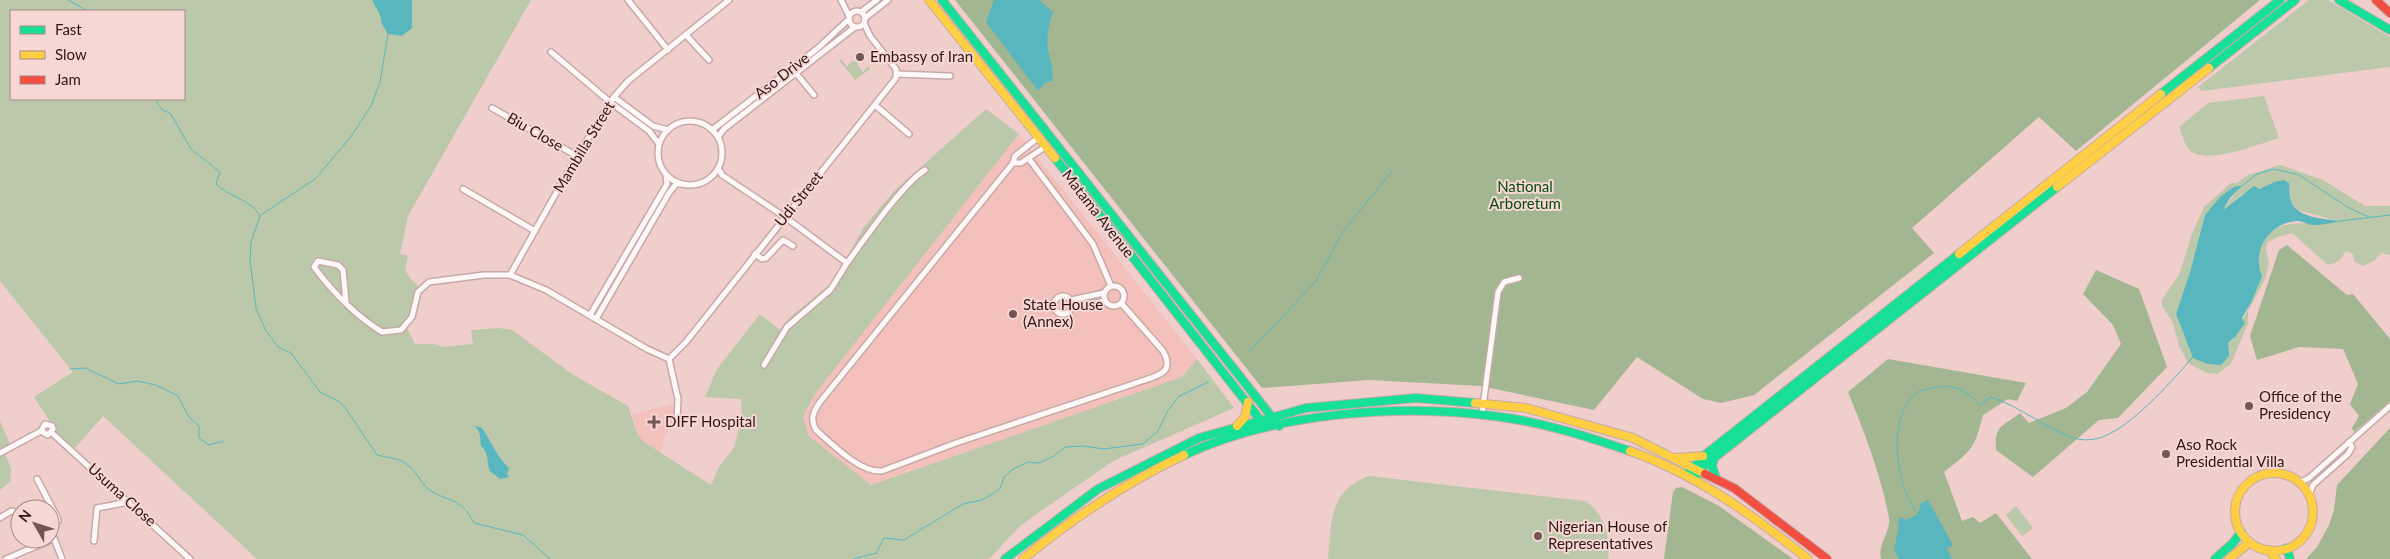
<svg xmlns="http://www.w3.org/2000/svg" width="2390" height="559" viewBox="0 0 2390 559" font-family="Lato,sans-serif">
<rect width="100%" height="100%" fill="#efcecb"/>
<g fill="#f3c0bc">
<polygon points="1019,134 1197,359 1182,377 871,485 809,436 803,417 815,394"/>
<polygon points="672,404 674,411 671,429 665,435 660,454 640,439 632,415"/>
</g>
<g fill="#bbc8a9" fill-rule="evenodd">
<path d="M 0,0 L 531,0 L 408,216 L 400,254 L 408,256 L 405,270 L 410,278 L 419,287 C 409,299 415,309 404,323 L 415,344 L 434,344 L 443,347 L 473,344 L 471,330 L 499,328 L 512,330 L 572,374 L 628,406 L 638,435 L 644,442 L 711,485 L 719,467 L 734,448 L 742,417 L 741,399 L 705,397 L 717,369 L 760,314 L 780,330 L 789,318 L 833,282 L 864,227 L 894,191 L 986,109 L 1019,134 L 815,394 L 803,417 L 809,436 L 871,485 L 1182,377 L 1197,359 L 1234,408 L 1113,461 L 1021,525 L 989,559 L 257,559 L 103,416 L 75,448 L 58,434 L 34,397 L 73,372 L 0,281 ZM 11,11 L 184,11 L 184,99 L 11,99 Z"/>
<polygon points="2309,0 2328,0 2390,37 2390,67 2201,91 2198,87"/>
<polygon points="862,50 865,53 860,54 862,60 857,64 863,72 868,66 870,69 855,80 839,60 841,59 847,67 852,61 855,62 855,56"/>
<path d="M 2264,96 L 2279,138 C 2259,144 2208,165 2191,151 C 2185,147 2182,134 2179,127 L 2208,103 Z"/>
<path d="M 2280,165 L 2323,180 L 2365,206 L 2390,206 L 2390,255 L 2381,253 L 2374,261 L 2363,266 L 2354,261 L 2353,254 L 2346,251 L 2339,261 L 2328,265 L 2292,233 L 2278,237 L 2267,243 L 2266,251 L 2269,262 L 2265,279 L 2248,311 L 2248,323 L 2231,364 L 2217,374 L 2207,373 L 2188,363 L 2179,346 L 2173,323 L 2162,306 L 2162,299 L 2179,275 L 2193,231 L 2204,207 L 2231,183 L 2237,183 L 2248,175 ZM 2273,182 L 2289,183 L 2291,201 L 2297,210 L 2339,221 C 2314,227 2290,217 2268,233 C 2254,244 2258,283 2252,300 C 2249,310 2241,320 2237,331 C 2237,333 2236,336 2234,338 C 2226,348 2205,353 2193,358 L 2176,314 L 2190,272 L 2205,215 L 2242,185 L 2221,212 L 2242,194 L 2258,189 Z"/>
<polygon points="0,421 13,451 5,454 11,468 10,482 0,490"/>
<path d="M 1369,476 L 1585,501 C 1604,512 1611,538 1608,559 L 1328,559 C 1332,522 1328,492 1369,476 Z"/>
<polygon points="2016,506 2033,528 2022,536 2006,515"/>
</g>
<g fill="#a3b692">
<polygon points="955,0 2260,0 2076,151 2039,117 1912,228 1934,253 1754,395 1721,403 1703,399 1637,357 1594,410 1481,386 1369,380 1262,388"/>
<polygon points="2287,245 2347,295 2353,294 2390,339 2390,401 2354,432 2352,428 2359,416 2350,404 2358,384 2343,349 2299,347 2257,360 2250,336 2279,250"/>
<path d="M 2096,270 L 2139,289 L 2167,367 L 2118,418 L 2099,420 L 2033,477 L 1996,450 C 1994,424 2003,427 2020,413 L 2029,423 L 2066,408 L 2087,392 L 2121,344 L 2113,325 L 2083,294 Z"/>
<path d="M 1888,359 L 2026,383 L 2017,401 L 2008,399 L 1983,415 C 1974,450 1972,450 1944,472 L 1962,521 L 1973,517 L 1980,523 L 1996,513 L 2032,559 L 1881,559 C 1877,544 1891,532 1889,518 C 1881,475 1864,431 1848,392 Z"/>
<polygon points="2390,428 2390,559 2306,559 2317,547 2329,525 2334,510 2337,485"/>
<polygon points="1682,487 1719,506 1793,559 1664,559 1673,492 1676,488"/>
</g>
<g fill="#58b7be">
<polygon points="372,0 412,0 412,28 402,36 388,34 382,24 380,15"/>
<path d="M 994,0 L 1039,0 L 1053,12 C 1049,25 1046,36 1048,49 C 1050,62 1054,66 1052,81 L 1045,83 L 1038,91 L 986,22 Z"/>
<path d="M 2284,180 L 2289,183 C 2290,189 2289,195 2291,200 C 2295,218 2325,219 2341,221 C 2332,223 2322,225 2313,225 C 2308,225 2303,221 2298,221 C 2270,222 2251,250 2262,276 L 2252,301 L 2242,318 L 2245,323 L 2235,337 L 2228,343 L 2229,356 L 2221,365 L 2208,364 L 2193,358 L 2176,314 L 2190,272 L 2205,215 L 2221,196 L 2234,187 L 2243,185 L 2230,198 L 2223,210 L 2254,186 L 2259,189 L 2274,182 Z"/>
<path d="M 471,425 L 482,428 C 491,441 497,457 509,468 L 507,474 L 509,477 L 500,479 L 490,471 C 486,461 490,454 481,446 C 480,437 481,428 471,425 Z"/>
<polygon points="1928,500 1953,545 1947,549 1952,559 1899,559 1894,549 1899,526 1898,521 1900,517 1906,520 1918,514 1921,503"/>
</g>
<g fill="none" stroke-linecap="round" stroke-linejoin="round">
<g stroke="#58b7be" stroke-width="1">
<polyline points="68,0 88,11"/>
<path d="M 155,99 L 162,110 L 170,113 L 191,149 L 220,172 L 216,184 C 229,197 252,200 260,216 L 251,242 L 250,260 L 256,308 L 265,329 L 278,347 L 291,353 L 320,392 L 340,402 L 346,409 L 377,455 C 388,458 402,458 410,467 C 418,473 422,486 431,491 C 453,504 459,496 474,523 L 523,535 L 550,559"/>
<polyline points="2243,185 2257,174 2274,169 2299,175 2349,208 2369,217"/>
<polyline points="261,215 315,179 350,138 371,106 380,82 388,34"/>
<polyline points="2340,221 2390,215"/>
<polyline points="1250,351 1316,281 1344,230 1393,170"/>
<polyline points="70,369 85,368 119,384 137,381 156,385 178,396 189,417 199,426 199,438 209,445 223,441"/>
<path d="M 1918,513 C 1895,487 1886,415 1918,392 C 1921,390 1929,389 1933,388 C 1955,383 1965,390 1980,405 L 1991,397 C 2021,407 2045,428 2074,438 C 2086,442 2101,439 2111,433 C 2138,419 2173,380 2193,357"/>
<polyline points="853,559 876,553 884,538 904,540 963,504 982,500 1000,489 1004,477 1013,469 1028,462 1039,463 1054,456 1065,447 1083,446 1104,449 1143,444 1158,431 1167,412 1178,397 1208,382"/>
</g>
<g stroke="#c7aaa8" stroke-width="8">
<g id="street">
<polyline points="628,0 668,50"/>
<polyline points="841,0 849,16"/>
<circle cx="857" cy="19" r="8"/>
<polyline points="861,12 877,0"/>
<polyline points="865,18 888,0"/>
<polyline points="686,35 709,60"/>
<polyline points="551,52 610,102 649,131 659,144"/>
<polyline points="795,72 814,95"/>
<polyline points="897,74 950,76"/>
<polyline points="614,97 653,126 668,130"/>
<polyline points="875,105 909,134"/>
<polyline points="492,108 577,156"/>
<circle cx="690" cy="153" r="32"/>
<polyline points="712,130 818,48 849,19"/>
<polyline points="718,137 724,129 855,27"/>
<path d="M 1035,140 L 1015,156 L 1013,163 L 820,402 C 813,412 810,419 816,430 C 832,444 860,473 882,471 L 956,443 L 1139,382 C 1156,376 1176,374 1163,351 L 1121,303"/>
<polyline points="1029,159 1093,244 1111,286"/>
<polyline points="1013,163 1021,163 1042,149"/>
<path d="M 718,168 L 722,175 L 785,217 L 847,263 C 864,240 903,183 925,170"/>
<polyline points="463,189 535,231"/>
<polyline points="755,254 762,259 766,258 783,240 793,246"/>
<polyline points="510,275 577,156 614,97 628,81 729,0"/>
<circle cx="1114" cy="296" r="10"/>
<circle cx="1063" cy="305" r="9"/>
<polyline points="1071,300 1104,293"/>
<path d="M 346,302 L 343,270 L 338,265 L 318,261 L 314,267 C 332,291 356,316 382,332 L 401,330 L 412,317 L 418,292 L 429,282 L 484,275 L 510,275 L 546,290 L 647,349 L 669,359 L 678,399 L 677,419"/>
<polyline points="1072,308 1105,301"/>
<polyline points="590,315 667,184 666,175"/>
<polyline points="596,319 669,193 676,184 681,184"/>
<polyline points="669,359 686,342 896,78 896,69 870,36 864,23"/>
<polyline points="764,365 787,327 831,289 847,263"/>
<polyline points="1482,414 1498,292 1504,282 1519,278"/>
<polyline points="52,433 190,559"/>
<polyline points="0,453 41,431 45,424 52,426 53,429 48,435 41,431"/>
<polyline points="37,479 57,517 58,521 50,527"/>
<polyline points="2298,481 2303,481 2309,478 2390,406"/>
<polyline points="2309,495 2313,485 2348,454 2352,447 2349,442"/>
<polyline points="0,518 11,511 20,513"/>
<polyline points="50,528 62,559"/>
<polyline points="94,541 97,508 129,502"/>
<polyline points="6,559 53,539"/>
</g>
</g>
<g stroke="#c7aaa8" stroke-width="10">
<g id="fast">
<polyline points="942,0 1279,426"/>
<polyline points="2339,0 2390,30"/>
<polyline points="2209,68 2295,0"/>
<polyline points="2161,94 2280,0"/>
<polyline points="1055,158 1265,426"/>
<path d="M 1184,455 C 1277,412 1400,403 1501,417 C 1546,423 1588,437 1630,451"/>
<polyline points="1714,459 1712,466 1716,478"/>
<polyline points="1686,475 1705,455 1959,254"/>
<polyline points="1694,478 1705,465 2057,187"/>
<polyline points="2287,548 2290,559"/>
<polyline points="1005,559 1098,489 1199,438 1306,408 1416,398 1475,403"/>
<polyline points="2215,559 2233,543 2241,532"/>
</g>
</g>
<g stroke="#c7aaa8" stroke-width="10">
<g id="slow">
<polyline points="929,0 1055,158"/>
<polyline points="2057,187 2209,68"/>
<polyline points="1959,254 2161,94"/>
<polyline points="1475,403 1526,408 1633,438 1705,474"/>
<polyline points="1237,426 1245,417 1248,402"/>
<path d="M 1630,451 C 1696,474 1754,516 1808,559"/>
<polyline points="1676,458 1703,456"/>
<circle cx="2274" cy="512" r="39"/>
<polyline points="2269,550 2276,559"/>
<path d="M 1023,559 C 1073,518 1125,483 1184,455"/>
<polyline points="2229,559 2250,542"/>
</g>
</g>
<g stroke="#c7aaa8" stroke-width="10">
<g id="jam">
<polyline points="2376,0 2390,13"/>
<polyline points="1705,474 1734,488 1827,559"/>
</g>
</g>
<use href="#street" stroke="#fdf8f7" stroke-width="5"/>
<use href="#fast" stroke="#16e098" stroke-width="8"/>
<use href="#slow" stroke="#ffcf43" stroke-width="8"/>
<use href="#jam" stroke="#f24e42" stroke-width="8"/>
</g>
<g fill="#735653" stroke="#f6d7d4" stroke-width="2">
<circle cx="860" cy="57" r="5"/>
<circle cx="1013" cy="314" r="5"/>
<circle cx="2249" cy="406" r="5"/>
<path d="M651.5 414.5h5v5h5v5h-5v5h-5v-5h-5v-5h5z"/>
<circle cx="2166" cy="454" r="5"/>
<circle cx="1538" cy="536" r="5"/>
</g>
<g text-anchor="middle" stroke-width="4" stroke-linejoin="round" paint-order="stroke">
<g font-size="15" fill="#301513" stroke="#f6d7d4" text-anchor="start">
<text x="870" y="62">Embassy of Iran</text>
<text x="1023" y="310">State House<tspan x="1023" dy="17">(Annex)</tspan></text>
<text x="2259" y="402">Office of the<tspan x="2259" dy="17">Presidency</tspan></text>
<text x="665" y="427">DIFF Hospital</text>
<text x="2176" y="450">Aso Rock<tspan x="2176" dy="17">Presidential Villa</tspan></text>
<text x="1548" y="532">Nigerian House of<tspan x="1548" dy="17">Representatives</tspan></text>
</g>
<g font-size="15" fill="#301513" stroke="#f6d7d4">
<text transform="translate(782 76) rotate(-38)" y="5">Aso Drive</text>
<text transform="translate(535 132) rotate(30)" y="5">Biu Close</text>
<text transform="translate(584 147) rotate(-59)" y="5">Mambilla Street</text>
<text transform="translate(799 199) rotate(-51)" y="5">Udi Street</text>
<text transform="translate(1098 214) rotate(52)" y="5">Matama Avenue</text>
<text transform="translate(122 495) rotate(42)" y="5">Usuma Close</text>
</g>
<g font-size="15" fill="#054c0c" stroke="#f6d7d4">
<text x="1525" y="192">National<tspan x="1525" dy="17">Arboretum</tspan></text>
</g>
</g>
<rect x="10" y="10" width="175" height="90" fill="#f6d7d4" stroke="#a78987"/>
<rect x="20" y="26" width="25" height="8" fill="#16e098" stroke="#a78987"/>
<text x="55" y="35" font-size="15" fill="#301513">Fast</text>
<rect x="20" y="51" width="25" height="8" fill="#ffcf43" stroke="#a78987"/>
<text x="55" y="60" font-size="15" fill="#301513">Slow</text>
<rect x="20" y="76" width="25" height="8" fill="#f24e42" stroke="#a78987"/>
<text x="55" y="85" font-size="15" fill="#301513">Jam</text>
<g transform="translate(35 524) rotate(309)"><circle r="24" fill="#f6d7d4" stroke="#a78987"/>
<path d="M0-4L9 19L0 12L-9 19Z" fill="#735653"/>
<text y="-8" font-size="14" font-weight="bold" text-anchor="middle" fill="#301513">N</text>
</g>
</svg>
